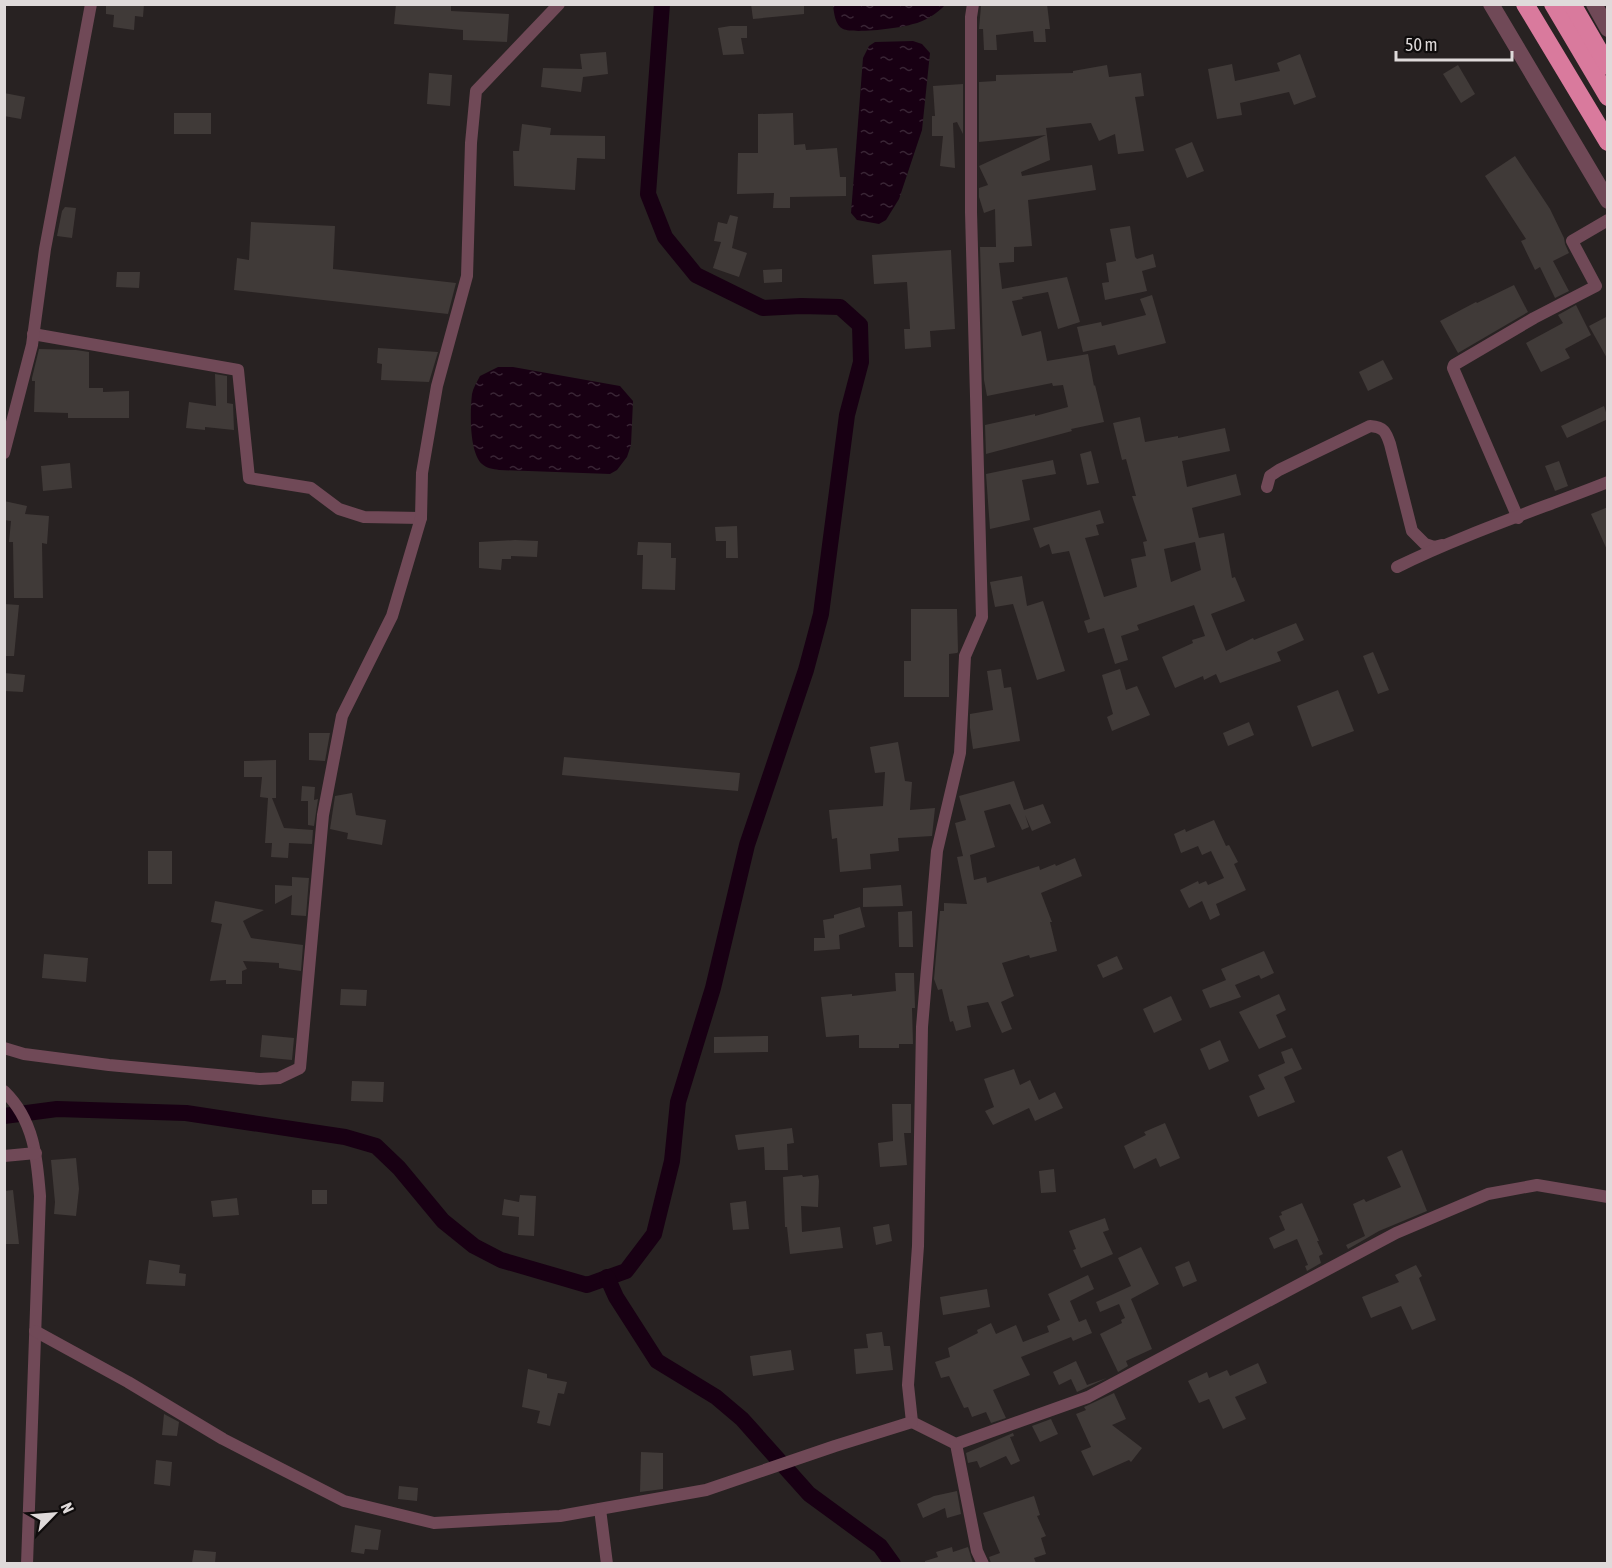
<svg xmlns="http://www.w3.org/2000/svg" width="1612" height="1568" viewBox="0 0 1612 1568" font-family="'Asap Condensed',sans-serif">
<defs>
<pattern id="water-ripples" width="26" height="14" patternUnits="userSpaceOnUse" patternTransform="scale(1.5)"><rect width="26" height="14" fill="#180013"/><path d="M2 4q2-2 4 0t4 0M15 11q2-2 4 0t4 0" fill="none" stroke="#392535"/></pattern>
</defs>
<rect width="100%" height="100%" fill="#282222"/>
<g fill="url(#water-ripples)">
<path d="M 833,5 L 833,4 L 945,5 C 938,13 924,22 913,24 C 901,28 854,34 843,29 C 835,25 834,13 833,5 Z"/>
<polygon points="913,41 922,44 930,53 922,130 899,199 886,220 879,224 857,220 851,213 863,58 869,46 875,42"/>
<path d="M 498,367 L 513,367 L 620,386 L 633,401 L 631,445 L 627,457 L 617,470 L 610,474 L 499,470 C 493,469 486,468 482,464 C 469,452 470,411 472,394 C 473,388 477,382 480,376 Z"/>
</g>
<g fill="none" stroke-linecap="round" stroke-linejoin="round">
<g stroke="#180013" stroke-width="16">
<polyline points="4,1116 57,1109 186,1113 345,1137 376,1146 399,1168 443,1221 474,1246 501,1260 587,1285 626,1271 654,1234 672,1161 678,1102 713,988 747,845 806,670 821,614 847,415 861,362 860,325 840,307 801,306 763,308 696,275 665,237 648,194 662,4"/>
<polyline points="607,1277 616,1297 657,1361 716,1397 742,1419 809,1494 880,1546 893,1564"/>
</g>
</g>
<g fill="#403a38" fill-rule="evenodd">
<polygon points="106,4 144,4 143,17 135,16 134,30 113,27 114,15 106,14"/>
<polygon points="396,4 451,4 451,11 509,14 507,42 463,40 463,30 394,24"/>
<polygon points="751,4 804,4 804,14 753,19"/>
<polygon points="999,4 1047,4 1050,29 1045,29 1046,42 1034,42 1033,31 996,35 997,50 984,50 983,29 979,29 981,6"/>
<polygon points="730,26 747,26 747,38 741,38 744,54 723,55 718,28"/>
<polygon points="606,52 608,74 583,77 581,92 541,87 543,68 582,69 580,54"/>
<polygon points="1300,54 1316,97 1294,105 1289,92 1240,103 1242,115 1217,119 1208,69 1232,64 1235,81 1280,71 1277,63"/>
<polygon points="1107,65 1109,77 1141,73 1144,96 1135,97 1144,151 1118,154 1115,134 1099,141 1091,123 1046,128 1050,160 1021,172 1022,176 1092,165 1096,190 1028,200 1032,246 1014,247 1014,262 999,263 1002,289 1067,277 1080,322 1058,329 1048,292 1022,297 1023,299 1012,301 1022,336 1041,331 1047,361 1088,354 1094,386 1095,385 1104,422 1071,429 1072,431 986,454 985,425 1035,414 1035,416 1068,407 1063,385 1053,386 1052,383 987,396 984,380 980,247 996,247 995,209 984,213 979,197 979,188 988,185 979,166 1046,135 979,142 979,82 996,81 996,75 1073,73 1073,71"/>
<polygon points="1458,65 1475,94 1461,103 1443,74"/>
<polygon points="429,73 452,75 450,106 427,104"/>
<polygon points="963,84 963,134 957,122 953,123 955,168 940,166 943,136 932,136 932,116 935,116 933,86"/>
<polygon points="4,93 25,97 21,119 4,116"/>
<rect x="174" y="113" width="37" height="21"/>
<polygon points="793,113 794,145 805,144 806,150 837,148 840,177 846,177 846,196 790,197 790,208 773,208 774,193 737,194 738,153 758,153 758,114"/>
<polygon points="522,124 551,128 550,135 605,136 605,159 577,158 575,190 514,186 513,151 519,151"/>
<polygon points="1192,142 1204,171 1187,178 1175,149"/>
<polygon points="1515,156 1550,209 1564,238 1565,244 1569,253 1553,261 1569,291 1555,298 1540,267 1535,270 1521,241 1526,239 1485,176"/>
<polygon points="65,207 76,208 72,238 57,236 62,211"/>
<polygon points="730,215 738,217 732,248 747,253 739,277 713,268 721,242 714,241 718,222 727,224"/>
<polygon points="251,222 335,226 333,269 456,283 448,314 234,290 237,258 249,260"/>
<polygon points="1130,226 1135,257 1137,259 1153,254 1156,267 1142,271 1147,291 1105,300 1102,283 1109,282 1106,263 1116,261 1110,229"/>
<polygon points="951,250 955,329 930,331 931,347 905,349 904,329 910,329 907,282 874,284 872,255"/>
<polygon points="782,269 782,282 764,283 763,270"/>
<polygon points="117,272 140,272 139,288 116,287"/>
<polygon points="1514,285 1528,312 1458,353 1440,321 1476,302 1477,303"/>
<polygon points="1152,295 1166,343 1118,355 1115,345 1083,352 1077,327 1101,322 1102,326 1146,315 1140,299"/>
<polygon points="1576,305 1591,335 1565,349 1570,358 1541,372 1526,343 1563,323 1558,315"/>
<polygon points="1608,316 1608,360 1589,326"/>
<polygon points="378,348 438,352 429,382 381,380 382,364 377,363"/>
<polygon points="39,349 76,350 89,352 89,388 103,388 103,392 129,391 129,418 68,418 68,413 34,412 35,381 32,381 32,378"/>
<polygon points="1383,360 1393,379 1368,391 1359,372"/>
<polygon points="215,374 227,376 227,403 233,404 234,430 205,427 205,430 186,428 189,402 216,406"/>
<polygon points="1604,406 1608,419 1567,438 1561,426"/>
<path d="M 1140,417 L 1145,442 L 1178,436 L 1178,438 L 1225,428 L 1230,451 L 1182,461 L 1187,487 L 1236,474 L 1241,495 L 1192,508 L 1199,538 L 1224,533 L 1232,578 L 1235,577 L 1245,601 L 1211,614 L 1226,651 L 1253,638 L 1254,640 L 1296,623 L 1304,640 L 1277,652 L 1281,661 L 1220,683 L 1216,674 L 1204,680 L 1203,676 L 1175,688 L 1162,657 L 1193,643 L 1192,640 L 1205,636 L 1194,605 L 1137,625 L 1139,630 L 1121,636 L 1128,660 L 1115,664 L 1104,628 L 1088,633 L 1084,621 L 1090,619 L 1069,551 L 1052,554 L 1049,544 L 1040,548 L 1033,528 L 1100,510 L 1104,523 L 1096,525 L 1099,535 L 1085,538 L 1104,597 L 1137,587 L 1131,559 L 1146,556 L 1143,542 L 1147,541 L 1132,496 L 1136,496 L 1126,459 L 1122,460 L 1113,423 ZM 1195,542 L 1201,570 L 1171,582 L 1164,549 Z"/>
<polygon points="1091,451 1099,483 1087,485 1080,454"/>
<polygon points="1053,460 1056,474 1022,480 1030,520 990,529 986,474"/>
<polygon points="1559,461 1568,486 1555,491 1545,466"/>
<polygon points="70,463 72,488 43,491 41,466"/>
<polygon points="4,501 27,506 25,514 49,516 47,544 42,543 43,598 14,598 13,542 9,542 11,521 4,520"/>
<polygon points="1608,507 1608,552 1591,514"/>
<polygon points="737,526 738,558 726,558 726,541 716,541 715,527"/>
<polygon points="515,540 538,541 537,557 511,556 511,559 502,559 501,570 479,568 479,542"/>
<polygon points="638,542 671,543 671,558 676,558 675,590 642,589 643,555 637,555"/>
<polygon points="1022,576 1027,606 1043,601 1065,671 1037,680 1013,604 995,607 990,582"/>
<polygon points="4,604 19,605 14,656 4,656"/>
<polygon points="911,609 957,609 958,652 957,653 949,654 949,697 904,697 904,661 911,661"/>
<polygon points="1373,652 1389,690 1378,694 1363,656"/>
<polygon points="1001,669 1004,688 1011,687 1020,741 973,749 970,728 970,714 993,710 987,671"/>
<polygon points="1120,669 1126,690 1137,686 1150,715 1112,731 1107,717 1113,714 1102,675"/>
<polygon points="4,673 25,675 23,692 4,691"/>
<polygon points="1338,690 1354,731 1312,747 1297,706"/>
<polygon points="1249,722 1254,735 1228,746 1223,733"/>
<polygon points="309,733 330,733 325,761 309,760"/>
<polygon points="898,742 905,781 912,782 910,810 935,808 932,836 898,838 899,851 870,854 871,869 840,872 837,838 832,839 829,810 883,806 885,772 875,773 870,747"/>
<polygon points="564,757 740,773 738,791 562,775"/>
<polygon points="276,760 276,798 272,798 284,828 313,830 312,844 289,843 288,858 271,857 272,843 265,843 268,798 260,797 262,777 244,777 244,761"/>
<polygon points="1014,781 1024,810 1043,804 1051,823 1032,831 1025,815 1029,827 1022,830 1010,804 984,811 995,847 970,855 974,880 986,877 987,883 1039,866 1040,870 1055,864 1056,866 1075,858 1082,876 1041,893 1052,922 1050,922 1057,951 1030,958 1029,955 1002,963 1014,996 1001,1002 1012,1029 1002,1033 988,1002 967,1006 971,1027 956,1031 953,1021 950,1022 942,989 938,990 934,979 940,911 944,911 944,903 967,904 957,857 963,856 955,823 966,820 959,796"/>
<polygon points="302,786 315,787 314,800 318,799 314,826 308,825 308,801 301,801"/>
<polygon points="352,793 356,815 386,820 382,845 347,839 348,833 330,829 335,796"/>
<polygon points="1214,820 1226,846 1229,845 1238,862 1234,864 1246,890 1216,904 1220,915 1210,920 1202,901 1189,908 1180,890 1198,881 1199,884 1206,881 1208,885 1224,878 1211,851 1202,855 1198,846 1181,853 1174,834 1185,829 1186,832"/>
<rect x="148" y="851" width="24" height="33"/>
<polygon points="292,877 309,878 306,916 291,915 292,895 275,904 275,885 292,886"/>
<polygon points="901,885 903,906 863,907 863,888"/>
<polygon points="215,901 264,910 243,921 251,938 303,945 301,971 279,968 279,963 243,961 247,969 242,971 242,984 226,984 226,980 210,981 222,924 211,922"/>
<polygon points="860,907 865,927 839,935 840,949 814,951 814,938 825,938 823,920 834,918 834,915"/>
<polygon points="912,911 913,947 899,947 898,912"/>
<polygon points="1264,951 1274,973 1261,979 1259,975 1235,985 1241,997 1210,1008 1202,990 1226,980 1221,969"/>
<polygon points="44,954 88,958 86,982 42,978"/>
<polygon points="1117,956 1123,969 1103,978 1097,965"/>
<polygon points="895,973 914,973 915,1008 912,1008 913,1044 899,1044 899,1048 859,1048 859,1035 826,1037 821,997 852,994 852,996 896,991"/>
<polygon points="341,989 367,990 366,1006 340,1005"/>
<polygon points="1279,994 1286,1010 1276,1015 1286,1037 1259,1049 1239,1012"/>
<polygon points="1171,996 1182,1020 1154,1033 1143,1009"/>
<polygon points="262,1035 294,1038 292,1060 260,1057"/>
<polygon points="768,1036 768,1052 714,1053 714,1037"/>
<polygon points="1220,1040 1229,1061 1209,1070 1200,1049"/>
<polygon points="1292,1048 1302,1069 1284,1077 1295,1102 1258,1117 1249,1096 1265,1089 1258,1075 1285,1063 1281,1052"/>
<polygon points="1014,1069 1020,1085 1030,1080 1039,1100 1055,1092 1063,1108 1035,1121 1029,1108 993,1125 985,1111 994,1107 984,1079"/>
<polygon points="352,1081 384,1082 383,1102 351,1101"/>
<polygon points="892,1104 911,1104 911,1133 904,1133 907,1165 880,1167 878,1143 893,1141"/>
<polygon points="1165,1123 1180,1158 1160,1167 1156,1158 1134,1169 1124,1146 1146,1135 1144,1132"/>
<polygon points="792,1128 794,1143 787,1144 788,1170 765,1170 764,1147 738,1150 735,1135"/>
<polygon points="1402,1150 1427,1211 1379,1231 1348,1249 1346,1245 1365,1236 1353,1204 1364,1199 1366,1202 1401,1187 1387,1157"/>
<polygon points="76,1158 79,1189 76,1216 54,1214 55,1202 51,1160"/>
<polygon points="1054,1169 1056,1192 1041,1193 1039,1171"/>
<polygon points="802,1175 803,1177 818,1175 819,1181 818,1207 801,1206 802,1232 840,1227 843,1248 790,1254 787,1227 785,1227 783,1177"/>
<polygon points="13,1190 19,1244 4,1244 4,1191"/>
<rect x="312" y="1190" width="15" height="14"/>
<polygon points="520,1195 536,1196 534,1236 518,1235 519,1217 502,1215 504,1199 519,1202"/>
<polygon points="237,1198 239,1215 213,1217 211,1201"/>
<polygon points="746,1201 749,1229 733,1230 730,1203"/>
<polygon points="1302,1203 1319,1241 1317,1241 1323,1254 1319,1256 1321,1263 1307,1271 1305,1266 1308,1265 1297,1239 1274,1249 1269,1238 1285,1230 1279,1216 1282,1215 1281,1212"/>
<polygon points="1105,1218 1109,1230 1103,1232 1113,1254 1081,1268 1073,1250 1076,1249 1069,1231"/>
<polygon points="889,1224 892,1241 876,1245 873,1227"/>
<polygon points="1141,1247 1159,1284 1131,1299 1152,1349 1126,1361 1128,1366 1118,1372 1100,1334 1122,1323 1121,1320 1125,1318 1119,1304 1100,1312 1096,1302 1131,1286 1118,1258"/>
<polygon points="149,1260 180,1265 179,1273 186,1274 185,1286 146,1284"/>
<polygon points="1189,1261 1197,1281 1183,1287 1175,1267"/>
<polygon points="1416,1265 1422,1276 1419,1278 1436,1320 1412,1330 1401,1306 1371,1318 1362,1297 1399,1282 1395,1275"/>
<polygon points="1088,1275 1094,1289 1070,1301 1079,1322 1086,1319 1092,1333 1073,1341 1071,1337 1021,1357 1030,1375 993,1390 1006,1418 991,1423 986,1412 972,1417 968,1407 964,1408 949,1376 941,1378 935,1362 950,1357 948,1348 978,1333 977,1330 991,1323 996,1334 1016,1325 1023,1342 1049,1332 1047,1326 1060,1320 1048,1294"/>
<polygon points="987,1289 990,1307 943,1315 940,1297"/>
<polygon points="882,1332 884,1346 890,1346 893,1370 856,1374 854,1349 868,1348 866,1334"/>
<polygon points="791,1350 794,1370 753,1376 750,1356"/>
<polygon points="1076,1361 1087,1385 1107,1378 1077,1392 1071,1379 1059,1385 1053,1372"/>
<polygon points="1258,1363 1267,1383 1235,1397 1246,1419 1223,1429 1209,1399 1199,1403 1188,1381 1207,1372 1209,1378 1227,1370 1230,1376"/>
<polygon points="528,1369 547,1374 547,1378 567,1382 564,1394 558,1393 550,1426 537,1423 540,1411 522,1407"/>
<polygon points="1114,1393 1126,1419 1112,1425 1142,1448 1131,1462 1129,1460 1093,1476 1081,1451 1091,1447 1076,1414 1086,1410 1084,1407"/>
<polygon points="164,1414 179,1422 177,1436 162,1435"/>
<polygon points="1051,1419 1058,1434 1040,1442 1032,1426"/>
<polygon points="1013,1433 1014,1436 1010,1437 1020,1461 1011,1465 1006,1456 980,1468 977,1461 968,1463 966,1453"/>
<polygon points="641,1452 663,1453 663,1489 640,1492"/>
<polygon points="156,1460 172,1462 170,1486 154,1484"/>
<polygon points="399,1486 418,1488 417,1501 398,1499"/>
<polygon points="957,1491 961,1514 947,1518 945,1508 923,1518 917,1504 934,1496"/>
<polygon points="1034,1496 1040,1515 1037,1516 1046,1536 1041,1538 1046,1554 1034,1558 1036,1563 991,1563 989,1557 1000,1553 983,1513"/>
<polygon points="355,1525 381,1530 378,1550 365,1549 364,1554 351,1552"/>
<polygon points="952,1547 953,1552 968,1547 973,1563 925,1563 925,1561 938,1557 936,1552"/>
<polygon points="194,1550 216,1552 215,1563 192,1563"/>
</g>
<g fill="none" stroke-linecap="round" stroke-linejoin="round">
<g stroke="#704957" stroke-width="12">
<polyline points="973,4 971,17 971,212 982,617 965,656 960,753 937,851 922,1027 918,1246 908,1385 912,1422 956,1444 1088,1397 1396,1233 1488,1194 1537,1185 1608,1197"/>
<polyline points="33,334 238,370 249,478 311,488 339,509 364,517 421,518"/>
<polyline points="4,453 32,345 45,249 91,4"/>
<path d="M 1267,487 L 1270,476 L 1279,470 L 1370,426 C 1384,427 1386,432 1390,444 L 1412,531 L 1425,544 L 1434,547 L 1442,545"/>
<polyline points="1518,518 1453,368 1454,365 1534,318 1596,286 1572,241 1608,220"/>
<path d="M 1397,567 C 1464,534 1537,510 1608,482"/>
<polyline points="4,1048 24,1054 109,1065 260,1079 279,1078 300,1068 323,815 342,716 392,616 421,518 422,473 437,386 467,276 471,143 476,91 559,4"/>
<path d="M 4,1091 C 34,1120 37,1157 40,1196 L 27,1564"/>
<polyline points="4,1156 36,1153"/>
<polyline points="35,1331 128,1382 223,1439 344,1501 434,1523 560,1516 706,1490 835,1446 912,1422"/>
<polyline points="956,1444 977,1551 983,1564"/>
<polyline points="600,1509 607,1564"/>
</g>
<g stroke="#704957" stroke-width="16">
<polyline points="1491,4 1608,201"/>
<polyline points="1594,4 1608,29"/>
</g>
<g stroke="#d97a9d" stroke-width="18">
<polyline points="1525,4 1608,142"/>
<polyline points="1553,4 1608,97"/>
<polyline points="1572,4 1608,66"/>
</g>
</g>
<rect width="1612" height="1568" fill="none" stroke="#dfdada" stroke-width="12"/>
<g transform="translate(54 1514) rotate(65)" stroke="#0f0c0c" stroke-width="4.5" paint-order="stroke">
<path d="M0-4.5L10 22L0 15L-10 22Z" fill="#dfdada"/>
<text y="-9" font-size="16" font-weight="bold" text-anchor="middle" fill="#dfdada">N</text>
</g>
<path d="M1396 51v9h116v-9" fill="none" stroke="#dfdada" stroke-width="3"/>
<text x="1405" y="51" font-size="18" fill="#dfdada" stroke="#0f0c0c" stroke-width="4.5" paint-order="stroke">50 m</text>
</svg>
